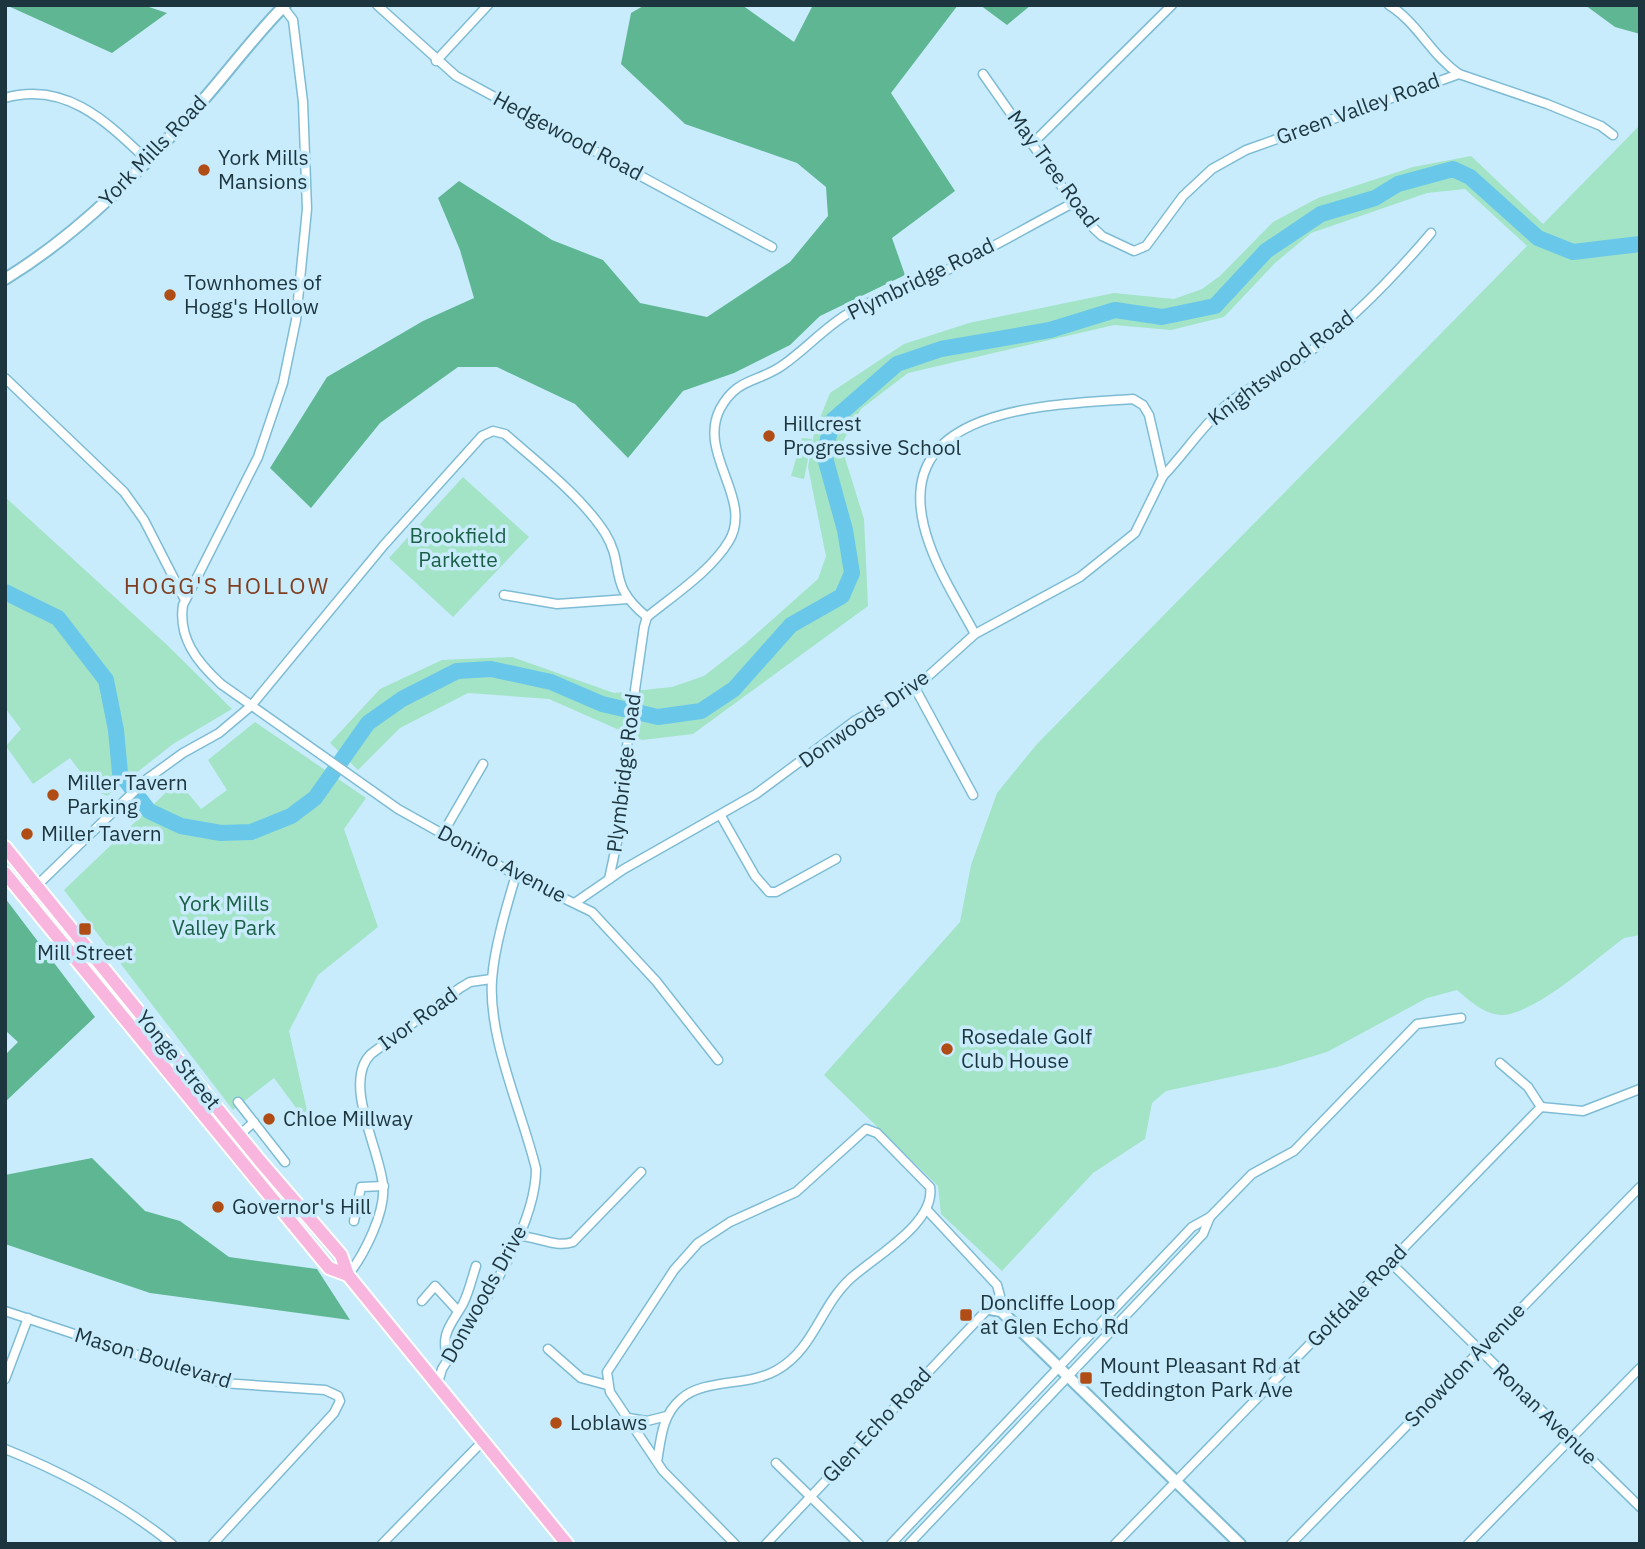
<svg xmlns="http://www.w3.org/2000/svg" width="1645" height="1549" viewBox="0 0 1645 1549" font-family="'IBM Plex Sans',sans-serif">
<rect width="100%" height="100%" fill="#c8ecfc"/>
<g fill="#a3e3c6">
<path d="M 1640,125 L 1640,935 L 1624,938 C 1593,961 1547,1004 1510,1014 C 1489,1019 1471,1002 1457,990 L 1427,998 L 1327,1052 L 1277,1067 L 1166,1091 L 1152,1103 L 1145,1139 L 1093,1173 L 1002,1271 L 941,1214 L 938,1186 L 824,1075 L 960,922 L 971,865 L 997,793 L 1037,744 L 1527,246 L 1465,189 L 1427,193 L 1311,233 L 1275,263 L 1224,317 L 1171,330 L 1114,325 L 908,373 L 861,409 L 841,445 L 864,519 L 868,606 L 693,734 L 642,740 L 549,699 L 468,693 L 400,728 L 358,770 L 330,743 L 380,689 L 442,660 L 512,657 L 614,693 L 672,687 L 704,676 L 745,644 L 818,579 L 826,556 L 808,467 L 814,433 L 830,393 L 904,344 L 969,323 L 1114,293 L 1174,299 L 1202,289 L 1220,276 L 1273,222 L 1318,198 L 1413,167 L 1471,156 L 1543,224 Z"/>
<polygon points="802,438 812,439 804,479 791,476"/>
<polygon points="463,477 529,537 453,617 389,558"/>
<polygon points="5,497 166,644 232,709 173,744 107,796 94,790 70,758 33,784 6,746 21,729 5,708"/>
<polygon points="255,722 366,798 344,829 378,927 318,975 289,1031 311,1128 274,1078 233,1110 64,890 178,781 201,809 227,790 208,760"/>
</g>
<g fill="#5eb692">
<polygon points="6,5 143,5 167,13 112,53"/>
<polygon points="645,5 742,5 794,42 813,5 958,5 891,93 955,191 892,238 905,275 820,316 790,345 734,373 683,391 628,458 575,404 497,367 458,367 380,423 311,508 270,468 327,377 423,321 474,298 460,250 438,198 459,181 552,240 603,260 640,303 707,317 790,262 828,216 826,187 797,163 685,124 621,64 631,13"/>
<polygon points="980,5 1031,5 1007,25"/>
<polygon points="1585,5 1640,5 1640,34 1615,27"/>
<polygon points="5,898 95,1017 5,1102 5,1055 18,1042 5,1030"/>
<polygon points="92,1158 145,1211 180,1221 229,1257 317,1269 350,1320 150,1293 5,1244 5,1175"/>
</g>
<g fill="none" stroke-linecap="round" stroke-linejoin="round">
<polyline stroke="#69c7ea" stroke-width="16" points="5,592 58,618 106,680 116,730 120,773 149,811 181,826 221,833 251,832 291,816 315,798 368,723 402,699 457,671 491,669 551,682 602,704 658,717 701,711 734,689 791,625 842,596 852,573 845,530 824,454 833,420 897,364 941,349 1050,330 1115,310 1162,317 1215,306 1266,251 1321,214 1375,198 1398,184 1453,169 1470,177 1538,238 1573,252 1640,244"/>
<g stroke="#7ebcd4" stroke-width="11">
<g id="street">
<polyline points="377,5 456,76 772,247"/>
<path d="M 1389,5 C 1418,23 1431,55 1459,74"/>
<path d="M 283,7 L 293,20 L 303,102 L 307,209 L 296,320 L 283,383 L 258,457 L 183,605 C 178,638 197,662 221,684 L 398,809 L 516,875 L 592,912 L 656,981 L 718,1060"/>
<polyline points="436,61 488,5"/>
<polyline points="983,74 1086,221 1102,236 1134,251 1146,246 1183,196 1212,169 1246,150 1459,74 1547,104 1601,126 1613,135"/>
<path d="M 5,98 C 65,81 106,121 146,159"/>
<polyline points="1032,144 1172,5"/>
<polyline points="5,378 124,492 144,520 185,600"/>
<path d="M 1163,476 C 1184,454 1201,428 1223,408 C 1246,387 1276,377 1300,359 C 1349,323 1392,279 1431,233"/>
<polyline points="504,595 557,604 628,599"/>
<polyline points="915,688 973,795"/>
<polyline points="721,816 755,876 769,892 776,892 836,859"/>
<polyline points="443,833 483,764"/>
<path d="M 609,879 L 622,819 L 626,753 L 644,627 L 647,617 C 674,595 711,571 729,541 C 754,499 697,454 720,409 C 737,377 758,383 783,365 C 806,349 825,327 849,313 C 876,297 908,288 937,275 C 983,253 1027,227 1073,203"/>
<path d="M 25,897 L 147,779 L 183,753 L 219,733 L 251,706 L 384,545 L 482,436 L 493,431 L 505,434 C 537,462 582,497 605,533 C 626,567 606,584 647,617"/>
<path d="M 576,902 L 624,869 L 756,794 L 856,720 L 915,688 L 975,634 L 1080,577 L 1135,533 L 1163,476 L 1149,415 L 1143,405 L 1133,399 C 1043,405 881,407 929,543 C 940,575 959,604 975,634"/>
<polyline points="1500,1063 1528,1087 1541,1107"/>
<polyline points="238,1102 285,1162"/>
<polyline points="1541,1107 1583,1111 1640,1089"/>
<polyline points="228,1145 254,1122"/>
<polyline points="354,1221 361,1187 384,1186"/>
<path d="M 520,1236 C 538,1237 556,1248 573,1242 L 641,1172"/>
<polyline points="1390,1262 1640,1507"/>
<path d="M 348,1275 C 364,1255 386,1212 383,1185 C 380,1150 342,1082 371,1054 L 460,988 L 470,982 L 491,979"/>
<polyline points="422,1301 435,1286 458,1311"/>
<polyline points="5,1311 222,1383 325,1390 338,1396 340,1401 334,1413 213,1544"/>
<polyline points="548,1349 581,1378 607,1385"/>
<path d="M 447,1361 C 441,1332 449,1328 463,1304 C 469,1292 472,1278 476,1266"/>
<polyline points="5,1379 28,1318"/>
<path d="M 437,1386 L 442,1369 C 475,1316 536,1231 536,1169 C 522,1111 488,1039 492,980 C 494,948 507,905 516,875"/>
<polyline points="628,1418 647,1421 667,1416"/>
<path d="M 5,1449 C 65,1473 121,1503 172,1544"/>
<path d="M 657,1462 C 661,1438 662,1415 681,1399 C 704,1378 748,1387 777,1370 C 814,1349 820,1307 850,1279 C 874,1257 936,1223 930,1187 L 877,1133 L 866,1129 L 796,1192 L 730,1222 L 698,1243 L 674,1270 L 607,1372 L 610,1392 L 663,1471 L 735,1544"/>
<polyline points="776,1463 859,1544"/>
<polyline points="382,1544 484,1440"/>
<polyline points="766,1544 1000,1296 997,1285 927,1210"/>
<polyline points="891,1544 1192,1227 1210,1217 1252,1174 1294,1151 1417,1024 1461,1018"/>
<polyline points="909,1544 1203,1234 1210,1217"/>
<polyline points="1115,1544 1541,1107"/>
<polyline points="1291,1544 1640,1187"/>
<polyline points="1468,1544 1640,1368"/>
</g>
</g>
<g stroke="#7ebcd4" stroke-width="14">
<g id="secondary">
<path d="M 5,279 C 82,232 145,166 204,99 C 231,68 256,34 285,5"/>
<polyline points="990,1309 1001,1311 1240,1544"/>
</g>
</g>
<g stroke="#fff" stroke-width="16">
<g id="primary">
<polyline points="5,847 260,1161 341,1255 348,1275 567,1544"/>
<polyline points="5,873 329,1268 348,1275"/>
</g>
</g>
<use href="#street" stroke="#fff" stroke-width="8"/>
<use href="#secondary" stroke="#fff" stroke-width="10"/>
<use href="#primary" stroke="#f8b5dd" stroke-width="12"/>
</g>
<g fill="#b04d16" stroke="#c8ecfc" stroke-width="2.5">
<circle cx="204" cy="170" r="7"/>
<circle cx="170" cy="295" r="7"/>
<circle cx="769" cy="436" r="7"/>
<circle cx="53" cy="795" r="7"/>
<circle cx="27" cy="834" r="7"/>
<rect x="78" y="922" width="14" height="14" rx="3.5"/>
<circle cx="947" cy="1049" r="7"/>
<circle cx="269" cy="1119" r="7"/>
<circle cx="218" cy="1207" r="7"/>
<rect x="959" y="1308" width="14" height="14" rx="3.5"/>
<rect x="1079" y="1371" width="14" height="14" rx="3.5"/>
<circle cx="556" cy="1423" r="7"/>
</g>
<g text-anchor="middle" stroke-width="7" stroke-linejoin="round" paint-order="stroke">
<g font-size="21" fill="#1c353f" stroke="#c8ecfc">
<text transform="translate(1358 109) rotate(-20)" y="7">Green Valley Road</text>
<text transform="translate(568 136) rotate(28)" y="7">Hedgewood Road</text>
<text transform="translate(153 151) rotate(-46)" y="7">York Mills Road</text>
<text transform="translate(1053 169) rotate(54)" y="7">May Tree Road</text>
<text transform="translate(921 279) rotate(-26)" y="7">Plymbridge Road</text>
<text transform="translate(1281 368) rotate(-37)" y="7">Knightswood Road</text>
<text transform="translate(864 719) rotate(-35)" y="7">Donwoods Drive</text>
<text transform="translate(624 773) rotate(-83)" y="7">Plymbridge Road</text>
<text transform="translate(502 864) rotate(28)" y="7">Donino Avenue</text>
<text transform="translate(418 1019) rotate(-36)" y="7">Ivor Road</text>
<text transform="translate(178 1060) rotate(51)" y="7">Yonge Street</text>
<text transform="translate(484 1294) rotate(-61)" y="7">Donwoods Drive</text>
<text transform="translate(1357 1296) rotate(-46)" y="7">Golfdale Road</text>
<text transform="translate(153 1358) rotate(17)" y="7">Mason Boulevard</text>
<text transform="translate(1465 1365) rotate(-46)" y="7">Snowdon Avenue</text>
<text transform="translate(1545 1414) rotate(44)" y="7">Ronan Avenue</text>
<text transform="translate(877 1425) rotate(-47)" y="7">Glen Echo Road</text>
</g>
<g font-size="21" fill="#1c353f" stroke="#c8ecfc" text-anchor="start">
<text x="218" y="165">York Mills<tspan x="218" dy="24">Mansions</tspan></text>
<text x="184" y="290">Townhomes of<tspan x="184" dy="24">Hogg's Hollow</tspan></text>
<text x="783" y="431">Hillcrest<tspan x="783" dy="24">Progressive School</tspan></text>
<text x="67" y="790">Miller Tavern<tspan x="67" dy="24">Parking</tspan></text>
<text x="41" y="841">Miller Tavern</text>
<text x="85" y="960" text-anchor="middle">Mill Street</text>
<text x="961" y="1044">Rosedale Golf<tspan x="961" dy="24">Club House</tspan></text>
<text x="283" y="1126">Chloe Millway</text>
<text x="232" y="1214">Governor's Hill</text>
<text x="980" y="1310">Doncliffe Loop<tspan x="980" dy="24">at Glen Echo Rd</tspan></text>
<text x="1100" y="1373">Mount Pleasant Rd at<tspan x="1100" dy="24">Teddington Park Ave</tspan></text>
<text x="570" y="1430">Loblaws</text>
</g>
<g font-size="21" fill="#1b5f46" stroke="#c8ecfc">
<text x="458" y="543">Brookfield<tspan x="458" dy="24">Parkette</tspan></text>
<text x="224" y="911">York Mills<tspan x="224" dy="24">Valley Park</tspan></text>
</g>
<g font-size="23" letter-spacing="2" fill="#7f3e1f" stroke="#c8ecfc">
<text x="227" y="594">HOGG'S HOLLOW</text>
</g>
</g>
<rect width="1645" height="1549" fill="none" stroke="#1c353f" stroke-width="14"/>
</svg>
